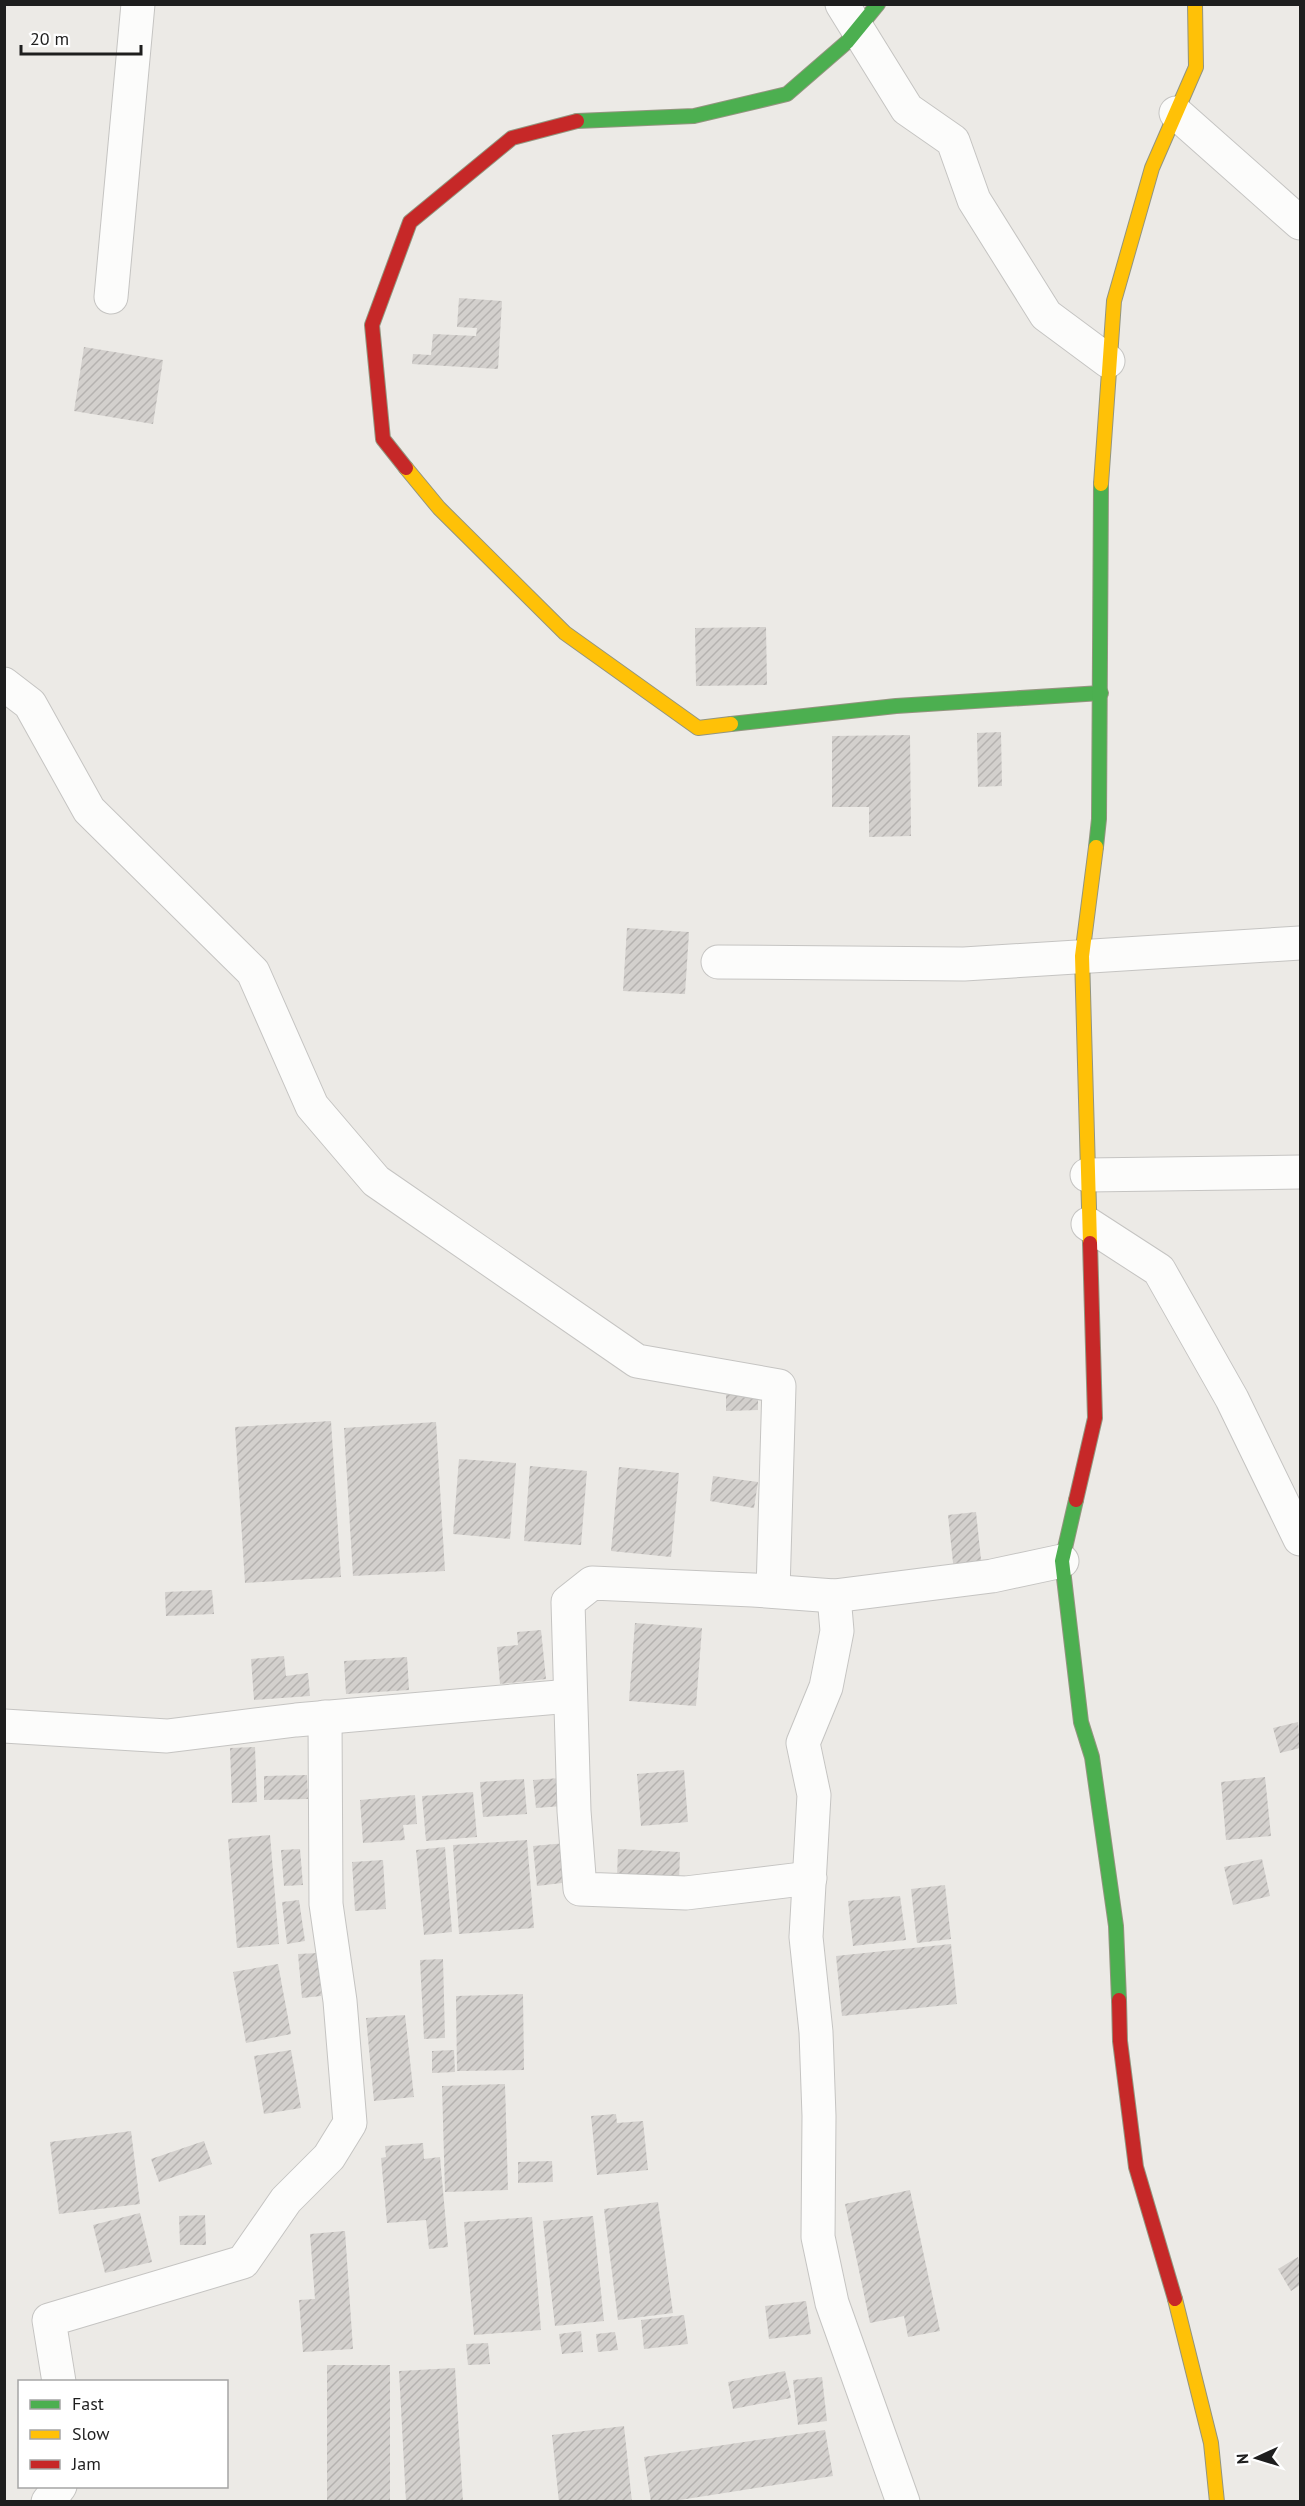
<svg xmlns="http://www.w3.org/2000/svg" width="1305" height="2506" viewBox="0 0 1305 2506" font-family="'PT Sans',sans-serif">
<defs>
<pattern id="building-hatch" width="6" height="6" patternUnits="userSpaceOnUse" patternTransform="scale(1.5)"><rect width="6" height="6" fill="#d3d0cd"/><path d="M-1 1l2-2M0 6l6-6M5 7l2-2" fill="none" stroke="#b5b2b0"/></pattern>
</defs>
<rect width="100%" height="100%" fill="#eceae6"/>
<g fill="url(#building-hatch)">
<polygon points="459,298 502,301 498,369 412,364 413,354 431,355 433,334 476,336 477,328 457,327"/>
<polygon points="84,347 163,360 153,424 74,411"/>
<polygon points="766,627 767,685 696,686 695,628"/>
<polygon points="1001,732 1002,786 978,787 977,733"/>
<polygon points="910,735 911,836 869,837 869,807 832,807 832,736"/>
<polygon points="627,928 689,932 685,994 623,991"/>
<polygon points="726,1395 758,1395 758,1410 726,1411"/>
<polygon points="331,1421 341,1577 245,1583 235,1427"/>
<polygon points="436,1422 445,1571 353,1576 344,1428"/>
<polygon points="459,1459 516,1463 510,1539 453,1534"/>
<polygon points="530,1466 587,1471 581,1545 524,1541"/>
<polygon points="619,1467 679,1473 671,1557 611,1551"/>
<polygon points="713,1476 758,1482 754,1508 710,1501"/>
<polygon points="976,1512 982,1569 954,1572 948,1515"/>
<polygon points="212,1590 214,1614 166,1616 165,1592"/>
<polygon points="635,1623 702,1628 696,1706 629,1701"/>
<polygon points="541,1630 546,1679 500,1684 497,1647 518,1645 517,1632"/>
<polygon points="284,1656 286,1676 308,1673 310,1696 254,1700 251,1659"/>
<polygon points="407,1657 409,1690 346,1694 344,1661"/>
<polygon points="1298,1722 1300,1748 1280,1753 1273,1728"/>
<polygon points="255,1747 257,1802 232,1803 230,1748"/>
<polygon points="684,1770 688,1822 641,1826 637,1774"/>
<polygon points="307,1775 308,1799 264,1800 264,1776"/>
<polygon points="1265,1777 1271,1836 1226,1840 1221,1782"/>
<polygon points="560,1778 562,1806 536,1808 533,1780"/>
<polygon points="524,1779 527,1814 483,1817 480,1782"/>
<polygon points="473,1792 477,1837 426,1841 422,1796"/>
<polygon points="415,1795 417,1824 403,1825 405,1840 363,1843 360,1800"/>
<polygon points="270,1835 279,1944 237,1948 228,1839"/>
<polygon points="527,1840 534,1928 459,1934 453,1845"/>
<polygon points="566,1843 570,1882 537,1886 533,1846"/>
<polygon points="445,1847 452,1932 424,1935 416,1850"/>
<polygon points="300,1849 303,1885 284,1886 281,1850"/>
<polygon points="618,1849 680,1852 679,1881 617,1878"/>
<polygon points="1262,1859 1270,1896 1233,1905 1224,1867"/>
<polygon points="383,1860 386,1909 355,1911 352,1862"/>
<polygon points="945,1885 951,1939 917,1943 911,1889"/>
<polygon points="900,1896 906,1940 853,1946 848,1901"/>
<polygon points="299,1900 305,1941 287,1944 282,1902"/>
<polygon points="951,1944 957,2004 842,2016 836,1956"/>
<polygon points="318,1953 321,1996 302,1998 298,1954"/>
<polygon points="443,1959 445,2038 424,2039 420,1960"/>
<polygon points="278,1964 291,2034 246,2043 233,1972"/>
<polygon points="523,1994 524,2070 457,2071 456,1996"/>
<polygon points="405,2015 414,2097 374,2101 366,2018"/>
<polygon points="291,2050 301,2108 264,2114 254,2056"/>
<polygon points="454,2050 455,2072 432,2073 432,2051"/>
<polygon points="505,2084 508,2190 445,2192 442,2086"/>
<polygon points="616,2114 617,2123 643,2121 648,2170 597,2175 591,2116"/>
<polygon points="131,2131 140,2204 59,2214 50,2142"/>
<polygon points="204,2141 212,2164 159,2182 151,2159"/>
<polygon points="423,2143 424,2159 440,2157 448,2247 429,2249 426,2220 387,2223 381,2158 386,2157 385,2146"/>
<polygon points="552,2161 553,2182 518,2183 518,2162"/>
<polygon points="910,2190 940,2331 908,2337 904,2316 870,2323 845,2204"/>
<polygon points="658,2202 673,2313 618,2320 604,2209"/>
<polygon points="140,2213 152,2262 105,2273 93,2225"/>
<polygon points="205,2215 206,2245 180,2245 179,2216"/>
<polygon points="593,2216 604,2321 555,2326 543,2221"/>
<polygon points="532,2217 541,2330 474,2335 464,2222"/>
<polygon points="345,2231 353,2349 303,2352 299,2300 315,2299 310,2234"/>
<polygon points="1298,2257 1300,2262 1300,2285 1291,2291 1278,2269"/>
<polygon points="806,2301 811,2334 769,2339 765,2306"/>
<polygon points="684,2315 688,2344 644,2349 641,2320"/>
<polygon points="581,2331 583,2352 562,2354 559,2334"/>
<polygon points="615,2332 618,2350 598,2352 596,2334"/>
<polygon points="488,2343 490,2364 468,2365 466,2344"/>
<rect x="327" y="2365" width="63" height="137"/>
<polygon points="455,2368 463,2502 406,2502 399,2371"/>
<polygon points="785,2371 791,2398 733,2409 728,2382"/>
<polygon points="822,2377 827,2421 798,2425 793,2380"/>
<polygon points="624,2426 632,2502 559,2502 552,2435"/>
<polygon points="825,2430 833,2476 667,2502 651,2502 644,2457"/>
</g>
<g fill="none" stroke-linecap="round" stroke-linejoin="round">
<g stroke="#c5c4c2" stroke-width="35">
<g id="street">
<polyline points="842,4 907,109 953,141 974,200 1046,315 1108,361"/>
<polyline points="1176,113 1300,223"/>
<polyline points="111,297 138,4"/>
<polyline points="4,684 30,704 89,810 253,972 312,1106 376,1181 637,1361 779,1386 773,1591"/>
<polyline points="718,962 964,964 1300,943"/>
<polyline points="1087,1175 1300,1172"/>
<polyline points="1088,1224 1159,1270 1232,1399 1300,1539"/>
<polyline points="834,1596 837,1631 826,1687 803,1743 814,1795 806,1937 816,2032 819,2116 818,2237 832,2303 903,2502"/>
<polyline points="4,1726 167,1736 296,1720 570,1696"/>
<polyline points="810,1878 686,1893 580,1889 574,1811 568,1602 592,1583 753,1590 834,1596 992,1576 1062,1561"/>
<polyline points="59,2382 49,2320 243,2262 286,2200 329,2157 350,2123 340,2001 326,1904 325,1717"/>
<polyline points="48,2502 60,2486"/>
</g>
</g>
<g stroke="#93957f" stroke-width="16">
<g id="fast">
<polyline points="577,121 694,116 787,94 847,42 878,4"/>
<polyline points="731,724 896,706 1101,693"/>
<polyline points="1096,847 1099,819 1101,484"/>
<polyline points="1076,1500 1062,1561 1081,1722 1092,1757 1116,1926 1119,2000"/>
</g>
</g>
<g stroke="#93957f" stroke-width="16">
<g id="slow">
<polyline points="406,468 439,508 565,633 698,728 731,724"/>
<polyline points="1101,484 1114,301 1152,168 1196,67 1195,4"/>
<polyline points="1090,1243 1082,956 1096,847"/>
<polyline points="1175,2299 1211,2443 1217,2502"/>
</g>
</g>
<g stroke="#93957f" stroke-width="16">
<g id="jam">
<polyline points="406,468 383,439 372,325 410,222 512,138 577,121"/>
<polyline points="1076,1500 1095,1418 1090,1243"/>
<polyline points="1119,2000 1120,2041 1136,2167 1175,2299"/>
</g>
</g>
<use href="#street" stroke="#fcfcfb" stroke-width="33"/>
<use href="#fast" stroke="#4caf50" stroke-width="14"/>
<use href="#slow" stroke="#ffc107" stroke-width="14"/>
<use href="#jam" stroke="#c62828" stroke-width="14"/>
</g>
<rect width="1305" height="2506" fill="none" stroke="#1e1e1e" stroke-width="12"/>
<rect x="18" y="2380" width="210" height="108" fill="#ffffff" stroke="#a5a5a5" stroke-width="1.5"/>
<rect x="30" y="2400" width="30" height="9" fill="#4caf50" stroke="#a5a5a5" stroke-width="1.5"/>
<text x="72" y="2410" font-size="18" fill="#1e1e1e">Fast</text>
<rect x="30" y="2430" width="30" height="9" fill="#ffc107" stroke="#a5a5a5" stroke-width="1.5"/>
<text x="72" y="2440" font-size="18" fill="#1e1e1e">Slow</text>
<rect x="30" y="2460" width="30" height="9" fill="#c62828" stroke="#a5a5a5" stroke-width="1.5"/>
<text x="72" y="2470" font-size="18" fill="#1e1e1e">Jam</text>
<g transform="translate(1257 2458) rotate(266)" stroke="#ffffff" stroke-width="4.5" paint-order="stroke">
<path d="M0-4.5L10 22L0 15L-10 22Z" fill="#1e1e1e"/>
<text y="-9" font-size="16" font-weight="bold" text-anchor="middle" fill="#1e1e1e">N</text>
</g>
<path d="M21 45v9h120v-9" fill="none" stroke="#1e1e1e" stroke-width="3"/>
<text x="30" y="45" font-size="18" fill="#1e1e1e" stroke="#ffffff" stroke-width="4.5" paint-order="stroke">20 m</text>
</svg>
